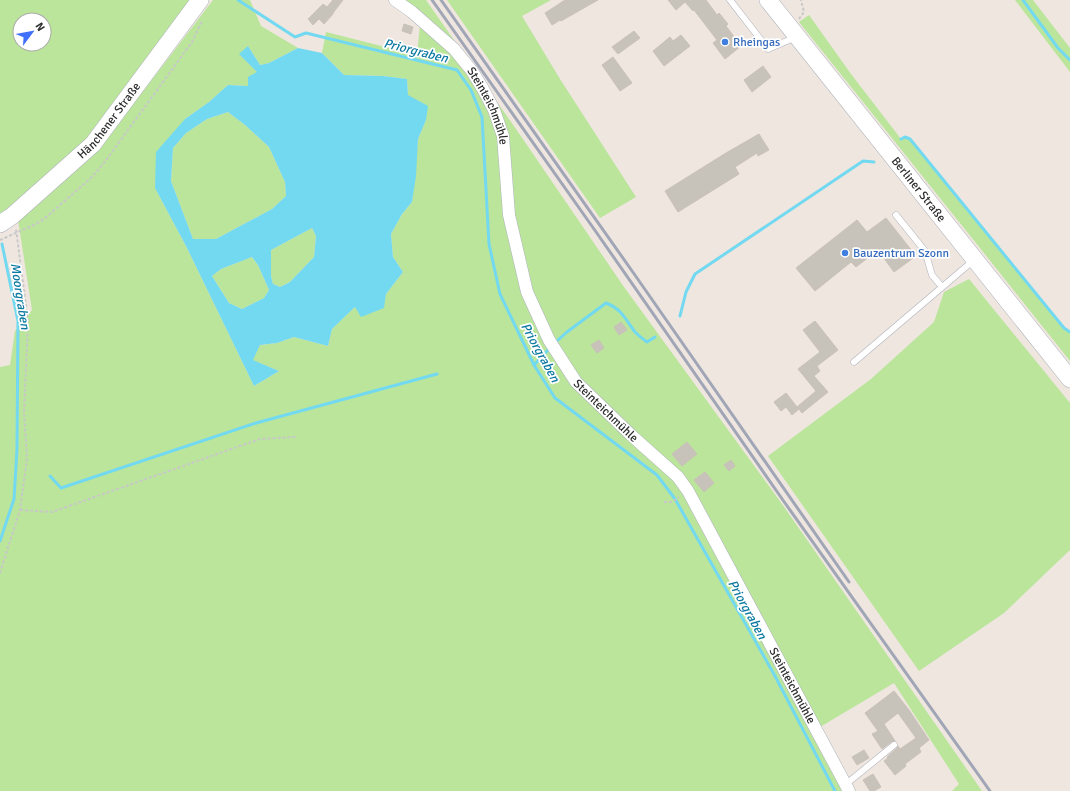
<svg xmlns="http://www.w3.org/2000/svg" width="1070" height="791" viewBox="0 0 1070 791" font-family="Signika,sans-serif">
<rect width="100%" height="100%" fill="#eee6df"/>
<g fill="#bae59b" fill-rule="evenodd">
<path d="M 0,0 L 192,0 L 88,141 L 0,216 ZM 20,20 L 44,20 L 44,44 L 20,44 Z"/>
<polygon points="213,0 250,0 261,26 298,48 269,63 260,65 248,46 257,72 248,86 228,85 209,102 185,119 155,188 187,248 254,386 279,371 252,360 260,345 277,343 294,337 328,346 332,329 355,307 383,308 386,294 403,272 393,257 391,234 402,214 412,202 418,139 426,120 408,95 407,79 383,76 344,75 322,53 326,32 417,55 421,15 399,0 426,0 516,129 624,287 782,504 982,791 952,791 959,784 894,683 820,727 856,791 0,791 0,367 10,365 15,331 32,310 18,220 98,150"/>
<polygon points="447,0 551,0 522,16 560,79 636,197 600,218"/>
<polygon points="1015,0 1033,0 1070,48 1070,72"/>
<polygon points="809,15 851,74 901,139 905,137 910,139 1064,328 1070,333 1070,361 984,253 799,22"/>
<polygon points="228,112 245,125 269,147 285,182 286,196 272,209 216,239 193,239 171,181 173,148 186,133 207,119"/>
<polygon points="312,228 316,236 314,257 290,282 280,287 273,284 271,276 271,250"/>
<polygon points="252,257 258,265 269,290 264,298 242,309 229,303 212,276 221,269"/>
<polygon points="969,279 1070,403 1070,550 1004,613 919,671 768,456 871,379 934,322 944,292"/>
</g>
<path fill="#72d9f1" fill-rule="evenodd" d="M 248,46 L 260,65 L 269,63 L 298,48 L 322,53 L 344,75 L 383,76 L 407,79 L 408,95 L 428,106 L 426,120 L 418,139 L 416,176 L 412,202 L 402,214 L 391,234 L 393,257 L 403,272 L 386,294 L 384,308 L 361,317 L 355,307 L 332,329 L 328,346 L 294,337 L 277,343 L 260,345 L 253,360 L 279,371 L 254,386 L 187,248 L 155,188 L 156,152 L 185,119 L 209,102 L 228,85 L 248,86 L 248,77 L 257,72 L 239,54 ZM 228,112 L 245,125 L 269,147 L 285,182 L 286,196 L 272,209 L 216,239 L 193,239 L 171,181 L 173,148 L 186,133 L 207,119 ZM 312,228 L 316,236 L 314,257 L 290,282 L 280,287 L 273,284 L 271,276 L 271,250 ZM 252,257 L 258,265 L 269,290 L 264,298 L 242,309 L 229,303 L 212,276 L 221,269 Z"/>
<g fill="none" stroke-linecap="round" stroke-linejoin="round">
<g stroke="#72d9f1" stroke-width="3">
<polyline points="238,0 295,37 306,33 457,70 471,90 482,117 489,244 500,294 534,365 555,398 657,475 675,499 775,676 835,791"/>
<polyline points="1023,0 1058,48 1070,60"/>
<polyline points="901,139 905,137 910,139 1064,328 1070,332"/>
<polyline points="680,316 686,292 695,274 863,161 874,162"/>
<path d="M 558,340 L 567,332 L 606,303 C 622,309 625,319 635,332 C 639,336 643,339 647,342 L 655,337"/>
<polyline points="534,365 548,350"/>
<polyline points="50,476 61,488 256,423 437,374"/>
<polyline points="0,541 14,499 17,449 18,321 2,244"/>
</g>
</g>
<g fill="#c7c2ba" stroke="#cac2b8">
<polygon points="333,0 343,0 333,13 333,14 324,24 319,19 313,25 308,19 323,4 327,7"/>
<polygon points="565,0 598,0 561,21 560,20 552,25 545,13"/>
<polygon points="668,0 706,0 717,15 719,13 728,24 726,26 741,46 725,59 713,43 717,40 694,10 693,11 685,2 676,10"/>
<polygon points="404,24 413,27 411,34 402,31"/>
<polygon points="634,31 640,38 618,54 612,47"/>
<polygon points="681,35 690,46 664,66 653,51 670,37 673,41"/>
<polygon points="613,57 632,83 620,91 602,65"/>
<polygon points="763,66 771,77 752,92 744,80"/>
<polygon points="759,134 769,150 758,156 757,153 735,167 739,174 678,212 665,191 726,153"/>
<polygon points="886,218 916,256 894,272 878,250 856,267 851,262 815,291 796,268 857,220 867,232"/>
<polygon points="815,321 838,350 817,366 820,371 814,376 828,392 802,413 799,409 792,415 786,407 781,411 774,402 786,393 797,407 816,391 798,369 820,352 803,330"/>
<polygon points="621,322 627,330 619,335 614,327"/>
<polygon points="599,340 604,348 597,353 591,345"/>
<polygon points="687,442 697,454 682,466 672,454"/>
<polygon points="731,460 735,466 729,471 724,465"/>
<polygon points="705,472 714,483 704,492 694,480"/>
<polygon points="894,691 909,710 929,740 919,748 921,752 905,764 906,766 895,775 884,761 888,758 887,757 897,748 898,746 900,749 916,738 898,713 884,724 895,741 891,742 882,749 872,734 878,731 865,713"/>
<polygon points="864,750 869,758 857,765 852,757"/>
<polygon points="873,774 881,787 874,791 870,791 863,780"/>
</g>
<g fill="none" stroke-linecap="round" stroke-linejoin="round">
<g stroke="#afb3bd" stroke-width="7">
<g id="lane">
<polyline points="730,0 768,49 796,37"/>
<polyline points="896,215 925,251 932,275 942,287"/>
<polyline points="854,362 974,260"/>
<polyline points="845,785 894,745"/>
</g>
</g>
<g stroke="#afb3bd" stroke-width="13">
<g id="street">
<path id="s1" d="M 395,0 L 412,12 L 454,49 L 472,71 L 483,89 L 494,110 L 503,136 L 509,215 L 527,292 L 549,340 L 576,382 L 631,435 L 678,477 L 688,491 L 849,791"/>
</g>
</g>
<g stroke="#afb3bd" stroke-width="18">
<g id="secondary">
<path id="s2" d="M 768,0 L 1070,379"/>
<path id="s3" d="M 0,224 L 12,216 L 93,144 L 200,0"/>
</g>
</g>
<g stroke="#c8c8c8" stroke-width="2" stroke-dasharray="3 2" stroke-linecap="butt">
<polyline points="799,19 804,12 801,0"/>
<polyline points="0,240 36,224 44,219 91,178 104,163 192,42 202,21"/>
<polyline points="664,502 672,502 679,497"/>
<polyline points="20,510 52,512 260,439 296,437"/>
<polyline points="0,573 20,510 27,458 24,413 28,321 16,229"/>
</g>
<use href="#lane" stroke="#fff" stroke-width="6"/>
<use href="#street" stroke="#fff" stroke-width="12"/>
<use href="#secondary" stroke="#fff" stroke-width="17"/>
<g stroke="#a1a6b7" stroke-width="3">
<polyline points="432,0 594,229 785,503 990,791"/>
<polyline points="441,0 637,278 849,582"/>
</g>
</g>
<g fill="#3f7fe0" stroke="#fff" stroke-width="1.5">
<circle cx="725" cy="42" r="4"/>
<circle cx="845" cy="253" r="4"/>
</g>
<g text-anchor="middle" stroke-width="3.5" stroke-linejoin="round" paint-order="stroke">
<g font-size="12" fill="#366cbe" stroke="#fff" text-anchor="start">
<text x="733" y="46">Rheingas</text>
<text x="853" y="257">Bauzentrum Szonn</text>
</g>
<g font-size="12" fill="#2d2d2d" stroke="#fff">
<text dy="4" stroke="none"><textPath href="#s1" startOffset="144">Steinteichmühle</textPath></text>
<text dy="4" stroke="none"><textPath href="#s3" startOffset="151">Hänchener Straße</textPath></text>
<text dy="4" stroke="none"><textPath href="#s2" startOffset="242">Berliner Straße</textPath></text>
<text dy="4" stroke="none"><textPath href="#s1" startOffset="480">Steinteichmühle</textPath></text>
<text dy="4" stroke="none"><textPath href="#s1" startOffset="816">Steinteichmühle</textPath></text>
</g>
<g font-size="13" font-style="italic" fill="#0c79a1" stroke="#fff">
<text transform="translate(416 50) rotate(14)" y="5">Priorgraben</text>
<text transform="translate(21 296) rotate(81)" y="5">Moorgraben</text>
<text transform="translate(541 352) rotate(61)" y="5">Priorgraben</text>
<text transform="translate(748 609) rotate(61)" y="5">Priorgraben</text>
</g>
</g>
<g transform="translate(32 32) rotate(58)"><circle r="19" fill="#ffffff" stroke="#ababab"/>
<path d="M0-3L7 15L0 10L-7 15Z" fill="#3e70fc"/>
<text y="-6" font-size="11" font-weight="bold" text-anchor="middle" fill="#2d2d2d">N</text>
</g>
</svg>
